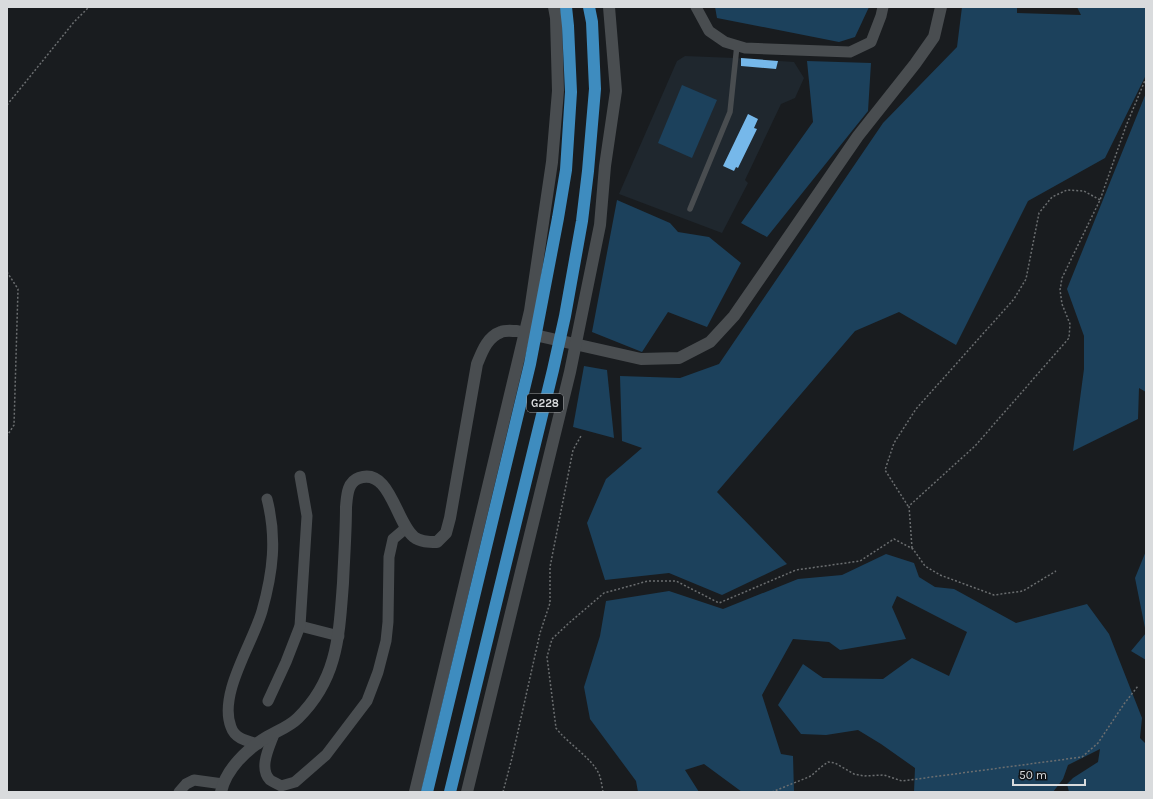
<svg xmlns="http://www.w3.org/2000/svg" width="1153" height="799" viewBox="0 0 1153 799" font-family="Karla,sans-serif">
<rect width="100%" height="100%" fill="#191c1f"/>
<polygon fill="#1f272e" points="685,56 735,58 794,62 804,78 795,98 781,104 745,180 748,183 722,233 619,194 677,61"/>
<g fill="#1c415c">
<polygon points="715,7 869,7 855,37 839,42 717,18"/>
<polygon points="962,7 1017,7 1017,13 1081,15 1077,7 1146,7 1146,75 1105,158 1028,201 956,345 899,312 855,331 717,492 787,564 722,595 669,573 605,580 587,523 606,479 642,448 622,441 620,376 680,378 719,364 883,123 957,47"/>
<polygon points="807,61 871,63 868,111 767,237 741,223 813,122"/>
<polygon points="682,85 717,100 692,158 658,143"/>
<polygon points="1146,93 1146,392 1139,388 1138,419 1073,451 1084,369 1084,336 1067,289"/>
<polygon points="617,200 670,223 678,232 709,237 741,263 707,327 668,312 642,352 592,332"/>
<polygon points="584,366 607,370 614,438 573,427"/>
<polygon points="1146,551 1146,660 1131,651 1146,633 1135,578"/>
<polygon points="886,554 914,563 919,577 935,587 954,589 1016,623 1087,604 1109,634 1142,718 1140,738 1146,744 1146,792 1069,792 1067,784 1073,778 1098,762 1100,749 1068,765 1063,779 1053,792 914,792 915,768 881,744 858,730 826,735 801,734 778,705 803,664 823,678 883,679 912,658 949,676 967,632 897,596 892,607 906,639 840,650 829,642 793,639 762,695 781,754 793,756 794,792 742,792 704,764 685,770 699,792 638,792 636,781 590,719 584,687 600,636 606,601 669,591 723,609 798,579 842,575"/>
</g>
<g fill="#76b8ea">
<polygon points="741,58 778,61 776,69 741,66"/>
<polygon points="748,114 758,119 754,128 757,129 738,168 736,167 734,171 723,166"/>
</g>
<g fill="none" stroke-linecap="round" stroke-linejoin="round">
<g stroke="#6b6e70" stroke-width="1.5" stroke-dasharray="2 2" stroke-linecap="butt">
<polyline points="7,105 74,22 89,7"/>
<polyline points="7,272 18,289 14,425 7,436"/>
<polyline points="908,506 885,470 894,443 916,409 1014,299 1026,279 1039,213 1052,197 1067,190 1084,191 1100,200"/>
<polyline points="912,548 909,506 975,446 1069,338 1070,324 1062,304 1060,290 1062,278 1100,200 1126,126 1146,78"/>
<polyline points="503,792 512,758 540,633 550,603 550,567 573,450 581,436"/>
<path d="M 603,792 C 602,786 601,779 599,774 C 591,757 568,744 556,728 L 547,657 L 552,639 L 569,623 L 604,593 L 648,581 L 676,581 L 719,603 L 796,570 L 860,561 L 894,539 L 913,549 L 925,566 L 940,575 L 994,595 L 1023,591 L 1056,571"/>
<polyline points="772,792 811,776 821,767 828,762 835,763 854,774 864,776 884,775 902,781 1082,757 1098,743 1124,704 1138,686"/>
</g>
<polyline stroke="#494d50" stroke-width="5.5" points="690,209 730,112 737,45"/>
<g stroke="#494d50" stroke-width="11">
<polyline points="696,7 709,31 725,42 745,48 850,52 871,42 881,16 883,7"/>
<polyline points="300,626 339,636"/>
<polyline points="268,701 286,662 300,626 307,516 300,476"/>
<path d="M 274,734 C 270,746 258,768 270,780 C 273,782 278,784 281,786 L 295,782 L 326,755 L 367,701 L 378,672 L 386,641 L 388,622 L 389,557 L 393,539 L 406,528"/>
<path d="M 258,744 C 247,741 235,739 231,727 C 218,694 253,643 262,611 C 273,572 277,538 267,499"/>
<polyline points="179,792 186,784 194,780 223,784"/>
</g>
<g stroke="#494d50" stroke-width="12">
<path d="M 221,792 C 226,769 247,749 267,737 C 277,731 289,727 298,718 C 338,679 339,635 343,583 C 344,558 346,532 346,507 C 347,497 347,482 359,478 C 390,467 396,523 414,537 C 420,542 429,542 437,542 L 446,533 L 450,518 L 477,364 C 482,352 487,337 501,332 C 505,330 512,331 517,331 L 641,359 L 679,358 L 710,342 L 734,316 L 858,136 L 915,64 L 934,37 L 941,7"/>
<polyline points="415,792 530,311 552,162 558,91 556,18 554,7"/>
<polyline points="467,792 570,372 600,225 605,166 616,91 609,7"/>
</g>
<g stroke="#3e8cbf" stroke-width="12">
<polyline points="427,792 530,364 558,218 566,170 571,92 568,26 566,7"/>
<polyline points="450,792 553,370 565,316 582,221 588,171 595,89 592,22 589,7"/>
</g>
</g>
<g text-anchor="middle" stroke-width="4" stroke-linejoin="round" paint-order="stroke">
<rect fill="#101316" stroke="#9d9fa1" stroke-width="1" x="527" y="394" width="36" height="18" rx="3"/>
<g font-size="11" font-weight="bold" fill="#d9dbdd">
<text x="545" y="407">G228</text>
</g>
</g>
<rect width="1153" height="799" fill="none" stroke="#d9dbdd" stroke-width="16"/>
<path d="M1013 779v6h72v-6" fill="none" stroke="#d9dbdd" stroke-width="2"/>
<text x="1019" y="779" font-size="12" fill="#d9dbdd" stroke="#101316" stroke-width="3" paint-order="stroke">50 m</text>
</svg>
